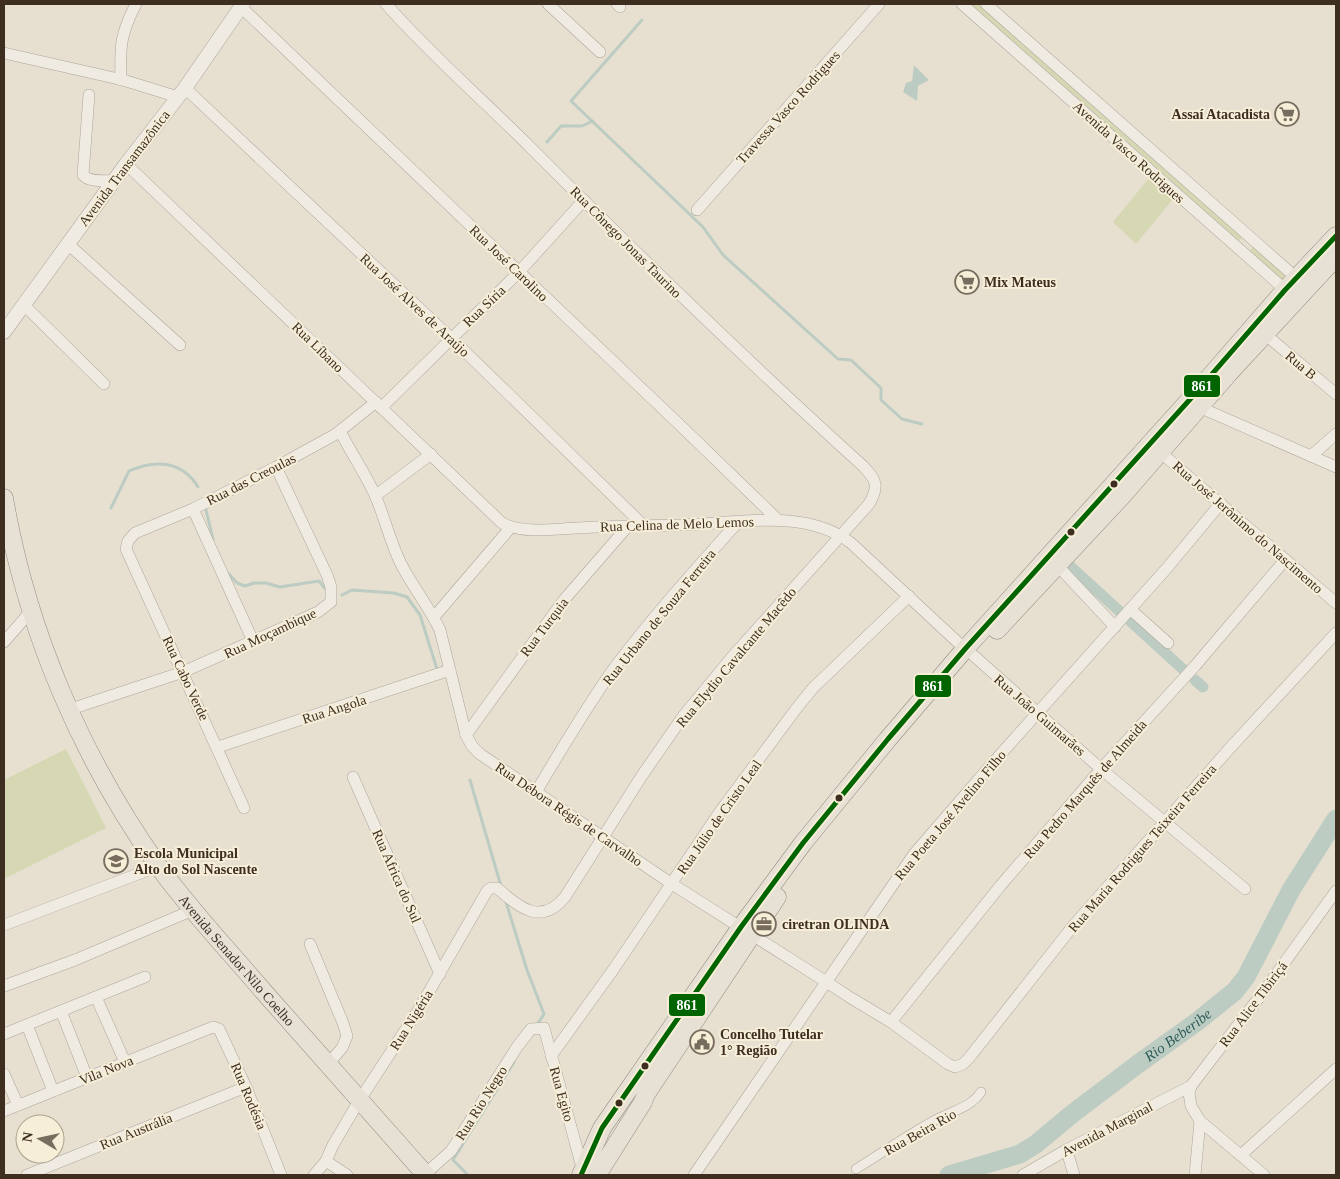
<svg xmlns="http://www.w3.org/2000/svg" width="1340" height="1179" viewBox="0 0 1340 1179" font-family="Georgia,serif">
<rect width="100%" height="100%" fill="#e7e0d1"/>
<g fill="#d6d7b3">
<polygon points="971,4 982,4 1244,236 1239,241"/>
<polygon points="1149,178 1173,199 1136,244 1113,222"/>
<polygon points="1254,246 1289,277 1283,283 1248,252"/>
<polygon points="66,749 106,828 4,879 4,780"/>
</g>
<polygon fill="#bcccc2" points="914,65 929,80 918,86 917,101 903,92 906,83 912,81"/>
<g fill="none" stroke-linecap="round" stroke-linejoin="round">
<g stroke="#bcccc2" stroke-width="3">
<polyline points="642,20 571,101 703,227 723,255 838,359 851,360 881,388 881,400 902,419 922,424"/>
<polyline points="547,142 561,126 582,126 593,121"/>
<polyline points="205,506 213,539"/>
<path d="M 111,508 L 129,471 C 156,459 182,461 198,487"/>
<polyline points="229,574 237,583 245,586 254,583 266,583 280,587 319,581 327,591"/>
<polyline points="342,595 352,590 394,593 407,597 420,615 437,669"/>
<polyline points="470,780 501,886"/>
<polyline points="505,899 527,970 544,1014 537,1025"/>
<polyline points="468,1175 453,1160 514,1062"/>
</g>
<g stroke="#bcccc2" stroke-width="11">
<polyline points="1071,567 1186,672"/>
<polyline points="1195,680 1203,687"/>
</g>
<path stroke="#bcccc2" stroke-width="19" id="s1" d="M 949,1175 L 1020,1154 L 1036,1144 L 1072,1114 L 1138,1064 L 1198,1021 L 1235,991 L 1246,977 L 1291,890 L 1336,819"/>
<g stroke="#ada599" stroke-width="10">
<path id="pedestrian" d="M 856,1169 C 884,1152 910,1133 939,1118 C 955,1110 971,1107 981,1092"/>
</g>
<g stroke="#ada599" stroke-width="12">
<g id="minor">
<polyline points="548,4 600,52"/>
<polyline points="617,4 620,7"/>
<polyline points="962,4 1290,294"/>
<polyline points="986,4 1301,282"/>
<polyline points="241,7 683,428 777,519"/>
<polyline points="4,53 123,80 178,97"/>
<path d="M 121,80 C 120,46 120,35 136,4"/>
<polyline points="185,88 451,338 643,525"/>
<path d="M 89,95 L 83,175 C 90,183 105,180 114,181"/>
<path d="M 126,164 L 502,523 C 524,534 553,529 577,528 C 612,526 646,526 680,525 C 734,524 805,507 851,543 L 965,649"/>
<polyline points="697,210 879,4"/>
<polyline points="68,244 180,345"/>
<polyline points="24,305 104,384"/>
<polyline points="1266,335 1336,394"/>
<polyline points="1199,407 1336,467"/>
<polyline points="381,408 519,272 584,200"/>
<path d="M 340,431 C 351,453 365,473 375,495 C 385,518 390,542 401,564 C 413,587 429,607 440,630 L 466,735 L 472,746 L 480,754 L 672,884 L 825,981 L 851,998 L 891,1022 L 948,1064 L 955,1067 L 963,1064 L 969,1058 L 1073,926 L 1230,748 L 1336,633"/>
<polyline points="1160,452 1336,603"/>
<polyline points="1311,456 1336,434"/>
<polyline points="375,496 431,454"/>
<polyline points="193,509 253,641"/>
<polyline points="1057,565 1115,627"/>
<polyline points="1130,609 1168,643"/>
<polyline points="434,617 511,527"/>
<polyline points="4,642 31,611"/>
<polyline points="973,655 1101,769 1245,889"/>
<polyline points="68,710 183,672 318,612 331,602 331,587 327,575 276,467"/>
<polyline points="466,735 563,601 628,526"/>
<polyline points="218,747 450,670"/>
<polyline points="353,777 440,974"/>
<path d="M 536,792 C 561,750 586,707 615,667 C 653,616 696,569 738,522"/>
<polyline points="244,808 126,549 128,541 135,533 193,509 276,467 336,434 376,402"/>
<polyline points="4,925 159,866"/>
<polyline points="310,944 343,1023 347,1036 342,1048 328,1064"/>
<polyline points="4,986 75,960 193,910"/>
<polyline points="96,997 125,1062"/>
<polyline points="61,1011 87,1077"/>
<polyline points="891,1022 1001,885 1101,769 1195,666 1285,560"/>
<polyline points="27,1025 53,1091"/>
<polyline points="4,1034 145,977"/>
<polyline points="551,1056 613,970 719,813 796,709 813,688 835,667 909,596"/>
<polyline points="4,1074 18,1105"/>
<polyline points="4,1111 213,1027 219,1029 246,1087 281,1175"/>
<polyline points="1241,1155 1336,1069"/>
<polyline points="1069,1158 1074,1175"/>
<polyline points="326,1161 347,1175"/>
<polyline points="425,1174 451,1151 517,1047 531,1029 544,1028 583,1171"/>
<polyline points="27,1175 246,1087"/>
<path d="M 314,1175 L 326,1161 L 333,1145 L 359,1101 L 419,1009 L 487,891 L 491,888 L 497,888 C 520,908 541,926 565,897 L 641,777 L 684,715 L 732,657 L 869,504 C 879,487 877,480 863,466 C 748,362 637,254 528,145 C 481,98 430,54 386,4"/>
<polyline points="694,1175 914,854 991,765 1167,568 1221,503"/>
<polyline points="1023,1175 1068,1149 1191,1086"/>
<polyline points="1195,1175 1200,1121"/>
<polyline points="1264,1175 1200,1121 1191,1106 1189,1093 1191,1086 1264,991 1336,891"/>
</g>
</g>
<g stroke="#ada599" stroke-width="15">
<polyline id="tertiary" points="4,332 126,164 185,88 243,4"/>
</g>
<g stroke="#928b80" stroke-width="19">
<g id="primary">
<path id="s2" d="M 4,498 C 27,631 81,757 159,867 C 191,911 229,951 264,992 C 318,1053 372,1114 426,1175"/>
<polyline points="997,630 1122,496 1229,373 1336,257"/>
<polyline points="581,1175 602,1128 741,927 803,843 888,739 965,649 1193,396 1285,290 1336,236"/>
<polyline points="597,1175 643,1102 646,1094 777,897"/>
</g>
</g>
<use href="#pedestrian" stroke="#efebe3" stroke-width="9"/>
<use href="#minor" stroke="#efebe3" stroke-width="11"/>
<use href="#tertiary" stroke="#efebe3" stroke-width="14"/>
<use href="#primary" stroke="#e6e1d4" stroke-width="18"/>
<g stroke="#f7eed8" stroke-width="9">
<polyline id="bus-1" points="581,1175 602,1128 741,927 803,843 888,739 965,649 1193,396 1285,290 1336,236"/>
</g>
<use href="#bus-1" stroke="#006400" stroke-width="5"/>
</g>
<defs>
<g id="supermarket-ring" transform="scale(1.25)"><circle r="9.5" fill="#f7eed8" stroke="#786c5e" stroke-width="1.5"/><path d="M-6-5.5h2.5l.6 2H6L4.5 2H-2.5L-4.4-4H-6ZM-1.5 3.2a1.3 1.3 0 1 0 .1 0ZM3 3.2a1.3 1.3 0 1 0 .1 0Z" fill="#786c5e"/></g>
<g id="school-ring" transform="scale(1.25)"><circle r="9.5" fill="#f7eed8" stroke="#786c5e" stroke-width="1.5"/><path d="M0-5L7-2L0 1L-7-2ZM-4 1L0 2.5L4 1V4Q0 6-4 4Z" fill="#786c5e"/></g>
<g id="office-ring" transform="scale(1.25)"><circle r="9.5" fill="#f7eed8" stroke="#786c5e" stroke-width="1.5"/><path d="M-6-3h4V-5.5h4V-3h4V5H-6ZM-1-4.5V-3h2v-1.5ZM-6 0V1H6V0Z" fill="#786c5e"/></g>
<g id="civic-ring" transform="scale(1.25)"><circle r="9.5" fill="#f7eed8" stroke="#786c5e" stroke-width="1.5"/><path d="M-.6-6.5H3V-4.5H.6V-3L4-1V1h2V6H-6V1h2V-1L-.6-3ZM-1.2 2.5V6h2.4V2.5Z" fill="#786c5e"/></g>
</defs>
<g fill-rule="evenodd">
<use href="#supermarket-ring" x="1287" y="114"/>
<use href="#supermarket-ring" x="967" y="282"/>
<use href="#school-ring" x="116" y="861"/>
<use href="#office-ring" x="764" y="924"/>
<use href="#civic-ring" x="702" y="1042"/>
</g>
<g fill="#3d2e20" stroke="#f7eed8" stroke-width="2">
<circle cx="1114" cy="484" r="4.5"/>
<circle cx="1071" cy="532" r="4.5"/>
<circle cx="839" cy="798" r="4.5"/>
<circle cx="645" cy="1066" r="4.5"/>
<circle cx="619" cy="1103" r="4.5"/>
</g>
<g text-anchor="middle" stroke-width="4" stroke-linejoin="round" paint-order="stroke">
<g font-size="14" fill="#3d2e20" stroke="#f7eed8">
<text transform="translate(788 107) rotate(-48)" y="5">Travessa Vasco Rodrigues</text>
<text transform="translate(1129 152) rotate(42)" y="5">Avenida Vasco Rodrigues</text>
<text transform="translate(124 168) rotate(-53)" y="5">Avenida Transamazônica</text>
<text transform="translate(626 242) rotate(45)" y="5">Rua Cônego Jonas Taurino</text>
<text transform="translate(509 263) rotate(44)" y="5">Rua José Carolino</text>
<text transform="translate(415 305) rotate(43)" y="5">Rua José Alves de Araújo</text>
<text transform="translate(484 306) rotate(-44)" y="5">Rua Síria</text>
<text transform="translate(318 347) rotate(44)" y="5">Rua Líbano</text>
<text transform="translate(1301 365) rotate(40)" y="5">Rua B</text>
<text transform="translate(251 479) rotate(-27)" y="5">Rua das Creoulas</text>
<text transform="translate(677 524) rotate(-2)" y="5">Rua Celina de Melo Lemos</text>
<text transform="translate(1248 527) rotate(41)" y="5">Rua José Jerônimo do Nascimento</text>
<text transform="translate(659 617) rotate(-51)" y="5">Rua Urbano de Souza Ferreira</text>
<text transform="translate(544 627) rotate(-53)" y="5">Rua Turquia</text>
<text transform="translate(270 633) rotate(-25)" y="5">Rua Moçambique</text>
<text transform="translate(736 657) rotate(-50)" y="5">Rua Elydio Cavalcante Macêdo</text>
<text transform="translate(186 678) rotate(65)" y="5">Rua Cabo Verde</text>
<text transform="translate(334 709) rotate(-18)" y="5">Rua Angola</text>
<text transform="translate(1040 715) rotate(41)" y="5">Rua João Guimarães</text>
<text transform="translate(1085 789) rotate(-49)" y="5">Rua Pedro Marquês de Almeida</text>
<text transform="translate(569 814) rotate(34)" y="5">Rua Débora Régis de Carvalho</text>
<text transform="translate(950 815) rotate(-50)" y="5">Rua Poeta José Avelino Filho</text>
<text transform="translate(719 817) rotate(-55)" y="5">Rua Júlio de Cristo Leal</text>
<text transform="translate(1142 848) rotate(-49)" y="5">Rua Maria Rodrigues Teixeira Ferreira</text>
<text transform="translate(397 876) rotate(66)" y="5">Rua Africa do Sul</text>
<text dy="5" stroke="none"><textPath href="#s2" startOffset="525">Avenida Senador Nilo Coelho</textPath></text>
<text transform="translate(1253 1004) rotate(-53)" y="5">Rua Alice Tibiriçá</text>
<text transform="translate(411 1020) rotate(-58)" y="5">Rua Nigéria</text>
<text transform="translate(106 1070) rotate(-22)" y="5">Vila Nova</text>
<text transform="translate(562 1094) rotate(74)" y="5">Rua Egito</text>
<text transform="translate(249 1096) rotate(67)" y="5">Rua Rodésia</text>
<text transform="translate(481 1103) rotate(-58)" y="5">Rua Rio Negro</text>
<text transform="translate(1107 1129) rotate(-28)" y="5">Avenida Marginal</text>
<text transform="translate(136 1131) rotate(-22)" y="5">Rua Austrália</text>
<text transform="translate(920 1132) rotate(-29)" y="5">Rua Beira Rio</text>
</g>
<g font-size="14" font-weight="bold" fill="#3d2e20" stroke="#f7eed8" text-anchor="start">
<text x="1270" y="119" text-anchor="end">Assaí Atacadista</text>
<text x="984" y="287">Mix Mateus</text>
<text x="134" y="858">Escola Municipal<tspan x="134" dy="16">Alto do Sol Nascente</tspan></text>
<text x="782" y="929">ciretran OLINDA</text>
<text x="720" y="1039">Concelho Tutelar<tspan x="720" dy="16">1° Região</tspan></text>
</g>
<g font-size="15" font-style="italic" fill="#2f5d5a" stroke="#f7eed8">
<text dy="5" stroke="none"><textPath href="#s1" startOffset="272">Rio Beberibe</textPath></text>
</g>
</g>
<g stroke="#f7eed8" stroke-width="2">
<rect x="1183" y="374" width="38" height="24" rx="5" fill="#006400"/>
<rect x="914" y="674" width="38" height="24" rx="5" fill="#006400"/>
<rect x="668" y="993" width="38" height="24" rx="5" fill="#006400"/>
</g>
<g font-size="14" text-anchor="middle" font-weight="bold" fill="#fff">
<text x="1202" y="391">861</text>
<text x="933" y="691">861</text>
<text x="687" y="1010">861</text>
</g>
<rect width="1340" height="1179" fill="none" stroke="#3d2e20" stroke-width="10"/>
<g transform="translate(40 1139) rotate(279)"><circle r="24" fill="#f7eed8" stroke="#ada18e"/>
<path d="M0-4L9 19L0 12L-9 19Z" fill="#786c5e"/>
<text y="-8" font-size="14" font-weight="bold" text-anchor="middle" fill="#3d2e20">N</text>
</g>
</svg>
